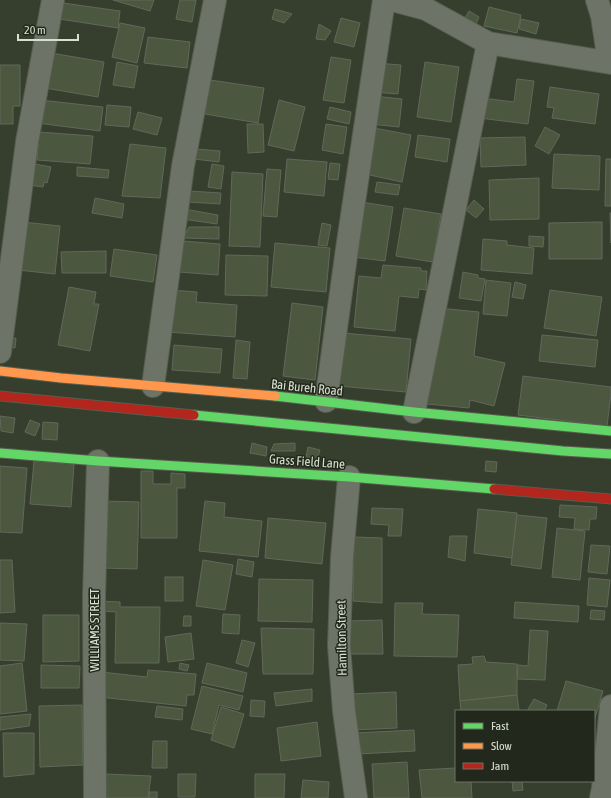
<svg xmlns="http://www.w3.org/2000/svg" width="611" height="798" viewBox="0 0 611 798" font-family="'Asap Condensed',sans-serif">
<rect width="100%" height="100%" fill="#363e2e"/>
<g fill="#4b573e" stroke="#61685b">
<polygon points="113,0 154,0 150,11"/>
<polygon points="180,0 196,0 192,22 176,19"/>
<polygon points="56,2 120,11 118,28 53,18"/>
<polygon points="489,7 521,15 517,33 484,26"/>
<polygon points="275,9 292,14 284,23 272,19"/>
<polygon points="469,11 479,17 476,24 465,18"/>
<polygon points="341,18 360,23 354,47 334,42"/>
<polygon points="521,19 539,23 536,34 519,29"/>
<polygon points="120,23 145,28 137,63 112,57"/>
<polygon points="319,24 331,31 325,40 316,39"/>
<polygon points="148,37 190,42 187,68 144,63"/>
<polygon points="51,53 104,62 98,97 45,88"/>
<polygon points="331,57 351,60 344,103 323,100"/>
<polygon points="117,62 138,66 134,88 113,85"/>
<polygon points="425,62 459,67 451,122 417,117"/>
<polygon points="376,63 401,65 398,94 373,92"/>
<polygon points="0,65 20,65 20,106 13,106 13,124 0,124"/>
<polygon points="517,79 534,81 528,124 479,118 482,98 514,102"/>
<polygon points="210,80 264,88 258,123 205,114"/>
<polygon points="550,87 599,94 595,124 552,118 554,108 547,107"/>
<polygon points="373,96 402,99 399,127 370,124"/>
<polygon points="40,100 103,107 100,131 37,123"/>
<polygon points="279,100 305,107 294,151 268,145"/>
<polygon points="107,105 131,107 129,127 105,125"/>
<polygon points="330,107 351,112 349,124 327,119"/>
<polygon points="138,112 162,118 157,135 133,129"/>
<polygon points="247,124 263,124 264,152 248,153"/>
<polygon points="326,124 347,127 343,154 322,150"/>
<polygon points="545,127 560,135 549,154 535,146"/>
<polygon points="374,128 411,135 402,182 365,174"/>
<polygon points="39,132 93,136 90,164 37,160"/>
<polygon points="418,135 450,139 447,162 415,157"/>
<polygon points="525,137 526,165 481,167 480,138"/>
<polygon points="130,144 166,148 160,198 122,196"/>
<polygon points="196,149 220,151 219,162 194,159"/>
<polygon points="554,154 600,156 599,190 552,188"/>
<polygon points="287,159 327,162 324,196 284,192"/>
<polygon points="606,159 611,159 611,206 605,206"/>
<polygon points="29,163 51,167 47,183 44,182 43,187 30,185"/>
<polygon points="330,163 340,164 338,180 328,179"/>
<polygon points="212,164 224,166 221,189 208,187"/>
<polygon points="77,167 109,170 108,178 77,176"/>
<polygon points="267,169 281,170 277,217 263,216"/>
<polygon points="232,172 263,174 260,247 229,246"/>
<polygon points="539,178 539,219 490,220 489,180"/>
<polygon points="377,182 400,185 398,195 375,192"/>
<polygon points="189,191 221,193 220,204 188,202"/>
<polygon points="95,198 124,204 122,218 92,213"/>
<polygon points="474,200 484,209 476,218 466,210"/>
<polygon points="361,202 393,207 385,261 353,257"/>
<polygon points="404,208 441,214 433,262 396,256"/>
<polygon points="184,209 218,215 217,224 182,219"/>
<polygon points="610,213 611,213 611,243"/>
<polygon points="23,222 60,226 55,274 18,270"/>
<polygon points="602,222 602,259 549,259 549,223"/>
<polygon points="322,223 331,225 327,246 318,245"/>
<polygon points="189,227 219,227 219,239 183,238"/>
<polygon points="529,236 544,237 543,247 529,246"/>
<polygon points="483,239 507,241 507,245 534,248 532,274 481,270"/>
<polygon points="182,241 220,244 218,275 179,272"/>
<polygon points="275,243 330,248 326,292 271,287"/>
<polygon points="114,249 157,255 153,282 110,276"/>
<polygon points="106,251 106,273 62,273 61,252"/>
<polygon points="226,255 268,256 267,296 225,295"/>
<polygon points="383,265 421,268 421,271 427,271 426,290 419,289 418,298 399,296 395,331 354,327 359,276 381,278"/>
<polygon points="463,272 478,275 478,278 485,279 481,301 459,298"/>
<polygon points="486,280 511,283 507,316 483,314"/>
<polygon points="515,282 526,285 523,299 512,297"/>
<polygon points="69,287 96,292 94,304 99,304 90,351 58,345"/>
<polygon points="171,290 197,292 196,302 237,305 235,337 168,332"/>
<polygon points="550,290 602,297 596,336 544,328"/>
<polygon points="292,303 323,307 315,380 283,376"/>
<polygon points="438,308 479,312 474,356 505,363 494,406 470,400 469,408 427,404"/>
<polygon points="343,333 411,339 406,392 338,386"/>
<polygon points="542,335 598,340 595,367 539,361"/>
<polygon points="9,338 16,338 15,348 9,347"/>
<polygon points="236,340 250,342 247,379 233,378"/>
<polygon points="174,345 222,349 220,373 172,370"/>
<polygon points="523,376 611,387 611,394 607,426 518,415"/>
<polygon points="0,416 15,418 13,433 1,431"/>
<polygon points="30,420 40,424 35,436 25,432"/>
<polygon points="43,422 58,423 57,440 42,439"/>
<polygon points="252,443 267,447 266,456 250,453"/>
<polygon points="295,443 295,451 271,451 274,444"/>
<polygon points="308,447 320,450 317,460 306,457"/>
<polygon points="34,461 74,464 71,507 30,504"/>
<polygon points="486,461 497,462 496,472 485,471"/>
<polygon points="0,466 27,468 22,533 0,532"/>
<polygon points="141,471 153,471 153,484 171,484 171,473 185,474 185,488 177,488 177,538 141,538"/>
<polygon points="104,501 139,502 137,569 102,568"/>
<polygon points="205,501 225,503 224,517 262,521 258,557 199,551"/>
<polygon points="560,505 597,507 596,519 590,519 589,530 574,529 575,518 559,517"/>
<polygon points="372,508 403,509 401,536 388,536 389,525 371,524"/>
<polygon points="478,509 517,513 512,558 474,553"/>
<polygon points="517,515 547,518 541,569 511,565"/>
<polygon points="268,518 326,523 322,564 265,558"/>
<polygon points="557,528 585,531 580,580 552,577"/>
<polygon points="450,536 467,536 465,561 448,557"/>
<polygon points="354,537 382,538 382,603 353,601"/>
<polygon points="591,545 610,546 607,574 588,572"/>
<polygon points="238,559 254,562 252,577 236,574"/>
<polygon points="0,560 12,560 15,612 0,613"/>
<polygon points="203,560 233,565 225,610 196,606"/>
<rect x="165" y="577" width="18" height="24"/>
<polygon points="589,578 610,580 607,607 587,605"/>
<polygon points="259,579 313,580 312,622 258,621"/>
<polygon points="99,601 120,602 120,607 160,607 159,663 115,663 116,612 99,611"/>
<polygon points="515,602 579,606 578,622 514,618"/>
<polygon points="395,603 423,603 422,614 459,615 457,657 394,656"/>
<polygon points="591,610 605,611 604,620 590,619"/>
<polygon points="223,614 240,615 239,634 222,633"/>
<polygon points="43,615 79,615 79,661 43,662"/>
<polygon points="184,616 191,616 191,626 183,626"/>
<polygon points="382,620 383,654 347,654 347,621"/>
<polygon points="0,623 27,624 24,661 0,660"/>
<polygon points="261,628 314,629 313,674 263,674"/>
<polygon points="530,630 548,631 545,680 517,679 518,665 528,666"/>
<polygon points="191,633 194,659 168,662 165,637"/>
<polygon points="242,640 255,643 248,667 236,663"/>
<polygon points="484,656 486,662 517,664 517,695 460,701 458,665 473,664 472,657"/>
<polygon points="22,663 27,711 0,714 0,666"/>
<polygon points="180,663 189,665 187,671 179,669"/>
<polygon points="207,663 247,673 243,692 202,683"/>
<polygon points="41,665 80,666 79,688 41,688"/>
<polygon points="148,670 196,674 194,695 187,695 186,706 98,697 101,672 147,677"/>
<polygon points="566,681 603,691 594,721 594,711 557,711"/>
<polygon points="202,686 243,696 239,710 219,705 212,734 191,729"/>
<polygon points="312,689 312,701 276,706 274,693"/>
<polygon points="396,692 397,728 352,730 350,694"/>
<polygon points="517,695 519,711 461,711 460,701"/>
<polygon points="534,699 547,705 544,711 527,711"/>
<polygon points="251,700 265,701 264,717 250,716"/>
<polygon points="82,705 83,765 40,767 39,706"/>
<polygon points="157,706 183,709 182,720 155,717"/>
<polygon points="221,707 244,714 234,748 211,740"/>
<polygon points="31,714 29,726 0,730 0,717"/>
<polygon points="317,722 321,756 281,761 277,728"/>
<polygon points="414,730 415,751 357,754 356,733"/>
<polygon points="3,733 34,733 34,774 4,777"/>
<polygon points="153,741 167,741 167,768 152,768"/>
<polygon points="407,762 409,798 374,798 372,764"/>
<polygon points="456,768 456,781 471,781 472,798 422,798 419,770"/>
<polygon points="106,774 151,776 148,798 104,798"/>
<polygon points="178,774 196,774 195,797 178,797"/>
<polygon points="255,774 285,774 284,798 255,798"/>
<polygon points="303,780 329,782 328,798 301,798"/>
<polygon points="512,781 522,781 523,790 513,791"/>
<rect x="149" y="792" width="8" height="6"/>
</g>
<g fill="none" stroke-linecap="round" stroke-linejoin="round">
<g stroke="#565d4e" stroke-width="24">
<g id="street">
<polyline points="392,0 426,9 488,43 611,63"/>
<polyline points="597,0 602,16 609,62"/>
<polyline points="0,352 27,142 53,0"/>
<polyline points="153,386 183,166 215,0"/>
<polyline points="326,401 347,249 384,0"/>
<polyline points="414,412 488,43"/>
<polyline points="349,477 342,557 339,646 344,711 356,798"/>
<polyline points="95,798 94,597 98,461"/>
<polyline points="601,798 603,788 611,706"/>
</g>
</g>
<g stroke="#565d4e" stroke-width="11">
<g id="fast">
<polyline points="275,396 414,412 611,431"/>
<polyline points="194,415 563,451 611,454"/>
<polyline points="0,453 98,461 349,477 494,489"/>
</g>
</g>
<g stroke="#565d4e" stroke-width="11">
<polyline id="slow" points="0,371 61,378 275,396"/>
</g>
<g stroke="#565d4e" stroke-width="11">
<g id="jam">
<polyline points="0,396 194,415"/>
<polyline points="494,489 611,499"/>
</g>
</g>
<use href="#street" stroke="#6d7467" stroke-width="22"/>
<use href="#fast" stroke="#63d668" stroke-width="9"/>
<use href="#slow" stroke="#ff974d" stroke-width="9"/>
<use href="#jam" stroke="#b3261e" stroke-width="9"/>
</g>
<g text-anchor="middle" stroke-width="3" stroke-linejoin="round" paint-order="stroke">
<g font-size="13" fill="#d7e0cf" stroke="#22281b">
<text transform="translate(307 387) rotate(6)" y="5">Bai Bureh Road</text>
<text transform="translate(307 461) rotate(4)" y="5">Grass Field Lane</text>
<text transform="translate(94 630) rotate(-90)" y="5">WILLIAMS STREET</text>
<text transform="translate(341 638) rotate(-91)" y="5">Hamilton Street</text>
</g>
</g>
<rect x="455" y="710" width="140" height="72" fill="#22281b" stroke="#6a7263"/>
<rect x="463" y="723" width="20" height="6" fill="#63d668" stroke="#6a7263"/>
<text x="491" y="730" font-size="12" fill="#d7e0cf">Fast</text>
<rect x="463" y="743" width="20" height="6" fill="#ff974d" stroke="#6a7263"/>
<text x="491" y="750" font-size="12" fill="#d7e0cf">Slow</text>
<rect x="463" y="763" width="20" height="6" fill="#b3261e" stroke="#6a7263"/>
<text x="491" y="770" font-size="12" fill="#d7e0cf">Jam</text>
<path d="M18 34v6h60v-6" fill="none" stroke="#d7e0cf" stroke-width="2"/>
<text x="24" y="34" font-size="12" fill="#d7e0cf" stroke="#22281b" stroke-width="3" paint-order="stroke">20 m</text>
</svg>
